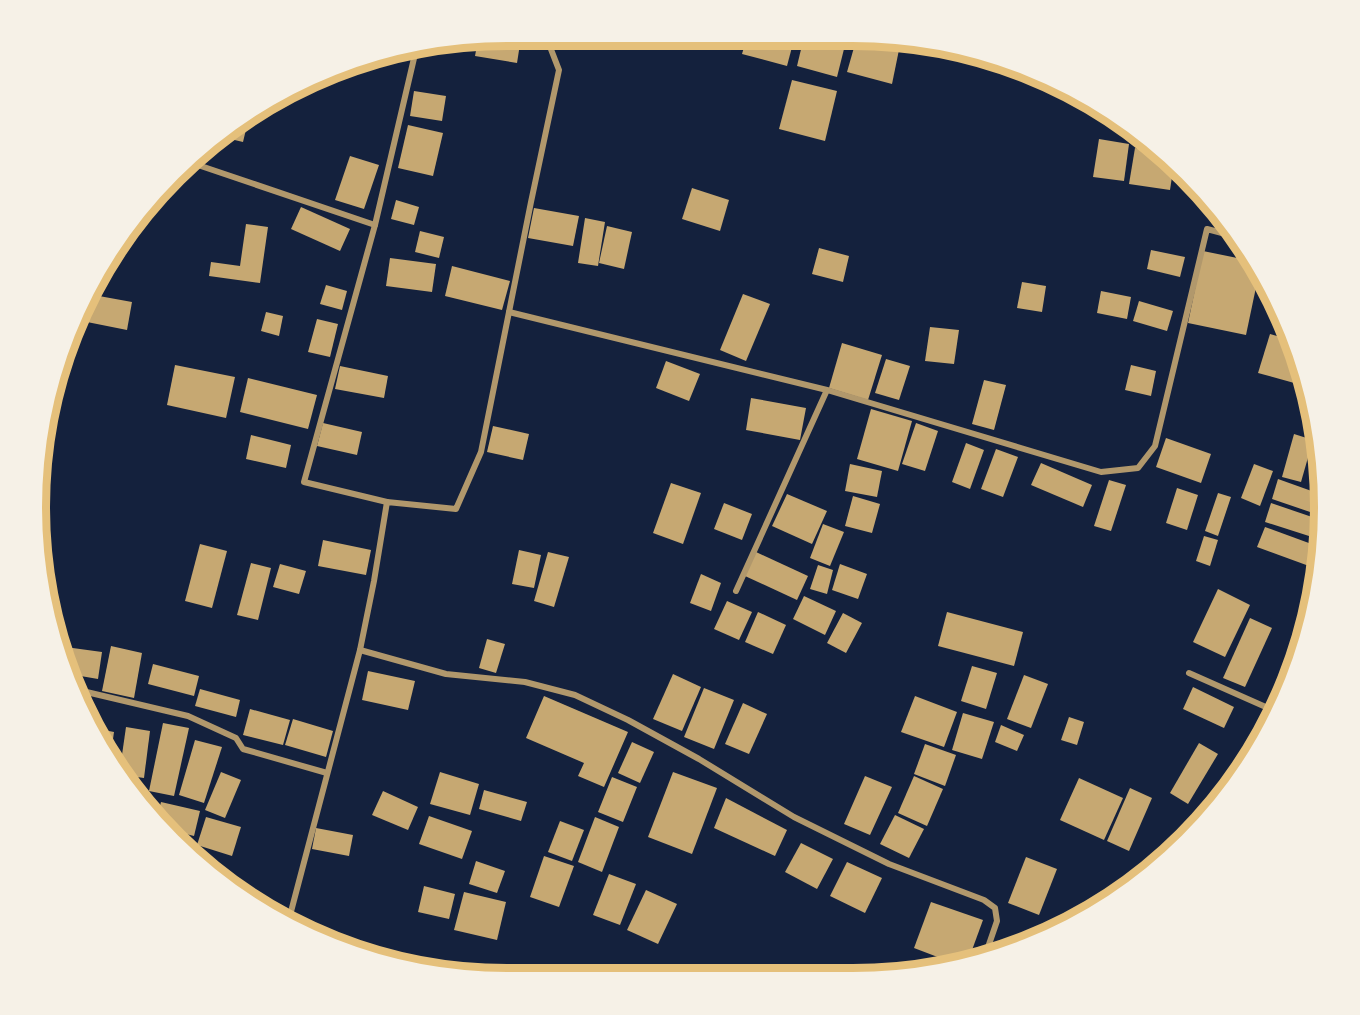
<svg xmlns="http://www.w3.org/2000/svg" width="1360" height="1015" viewBox="0 0 1360 1015" font-family="Manrope,sans-serif">
<rect width="100%" height="100%" fill="#14213d"/>
<g fill="#c6a872">
<polygon points="683,36 695,36 720,37 717,49 682,39"/>
<polygon points="747,37 752,37 792,47 787,66 742,54"/>
<polygon points="804,37 847,37 837,77 797,66"/>
<polygon points="857,37 883,37 901,40 892,84 847,72"/>
<polygon points="488,39 520,44 517,63 475,56 478,40"/>
<polygon points="792,80 837,91 825,141 779,129"/>
<polygon points="414,91 446,96 442,121 410,116"/>
<polygon points="249,117 243,142 222,137 241,123"/>
<polygon points="408,125 443,133 433,176 398,168"/>
<polygon points="1099,139 1129,144 1124,181 1093,177"/>
<polygon points="1135,148 1152,151 1173,170 1170,190 1129,184"/>
<polygon points="350,156 379,165 364,209 335,200"/>
<polygon points="692,188 729,200 720,231 682,219"/>
<polygon points="396,200 419,207 414,225 391,219"/>
<polygon points="301,207 350,229 340,251 291,229"/>
<polygon points="534,208 579,216 573,246 528,238"/>
<polygon points="585,218 605,222 598,266 578,263"/>
<polygon points="246,224 268,227 260,283 209,276 211,262 240,266"/>
<polygon points="607,226 632,232 624,269 599,263"/>
<polygon points="420,231 444,237 439,258 415,252"/>
<polygon points="819,248 849,256 843,282 812,274"/>
<polygon points="1151,250 1185,257 1180,277 1147,269"/>
<polygon points="1203,251 1252,261 1259,273 1246,335 1188,323"/>
<polygon points="390,258 436,264 432,292 386,286"/>
<polygon points="452,266 510,281 502,310 445,296"/>
<polygon points="1022,282 1046,286 1042,312 1017,308"/>
<polygon points="326,285 347,291 342,310 320,304"/>
<polygon points="1101,291 1131,297 1127,319 1097,313"/>
<polygon points="88,294 132,302 127,330 77,320 85,299"/>
<polygon points="743,294 770,304 746,361 720,350"/>
<polygon points="1139,301 1173,311 1167,331 1133,321"/>
<polygon points="266,312 283,316 279,336 261,331"/>
<polygon points="317,319 338,324 330,357 308,352"/>
<polygon points="930,327 959,330 954,364 925,361"/>
<polygon points="1270,334 1291,340 1306,381 1305,386 1258,373"/>
<polygon points="842,343 882,355 868,400 829,388"/>
<polygon points="886,359 910,366 899,400 875,393"/>
<polygon points="666,361 700,374 689,401 656,388"/>
<polygon points="175,365 235,377 226,418 167,405"/>
<polygon points="1131,365 1156,371 1151,396 1125,390"/>
<polygon points="340,366 388,376 384,398 335,389"/>
<polygon points="248,378 317,395 308,429 240,412"/>
<polygon points="984,380 1006,385 994,430 972,424"/>
<polygon points="751,398 806,408 800,440 746,430"/>
<polygon points="871,409 912,421 898,471 857,459"/>
<polygon points="323,423 362,432 357,455 317,446"/>
<polygon points="916,423 938,431 925,471 902,464"/>
<polygon points="493,426 529,434 523,460 487,452"/>
<polygon points="1294,434 1313,440 1301,482 1282,477"/>
<polygon points="251,435 291,445 286,468 246,459"/>
<polygon points="1166,438 1211,454 1201,483 1156,467"/>
<polygon points="966,443 984,450 970,489 952,482"/>
<polygon points="996,449 1018,457 1003,497 981,489"/>
<polygon points="1041,463 1092,485 1083,507 1031,485"/>
<polygon points="850,464 882,471 877,497 845,491"/>
<polygon points="1254,464 1273,471 1260,506 1241,498"/>
<polygon points="1278,479 1320,494 1313,513 1272,499"/>
<polygon points="1109,480 1126,485 1111,531 1094,526"/>
<polygon points="671,483 701,493 683,544 653,533"/>
<polygon points="1177,488 1198,495 1187,530 1166,523"/>
<polygon points="1218,493 1231,497 1218,536 1205,531"/>
<polygon points="787,494 827,511 812,544 772,526"/>
<polygon points="853,496 880,504 872,533 845,526"/>
<polygon points="724,503 752,514 742,540 714,529"/>
<polygon points="1271,503 1315,518 1309,536 1265,522"/>
<polygon points="823,524 844,532 830,566 810,558"/>
<polygon points="1265,527 1317,546 1309,566 1257,547"/>
<polygon points="1204,536 1218,540 1210,566 1196,561"/>
<polygon points="323,540 371,550 366,575 318,566"/>
<polygon points="200,544 227,551 212,608 185,601"/>
<polygon points="519,550 541,555 534,588 512,584"/>
<polygon points="548,552 569,557 554,607 534,601"/>
<polygon points="756,552 808,576 797,600 745,576"/>
<polygon points="251,563 271,568 258,620 237,615"/>
<polygon points="280,564 306,571 299,594 273,587"/>
<polygon points="840,564 867,574 858,599 832,590"/>
<polygon points="818,565 833,570 827,594 810,589"/>
<polygon points="701,574 721,583 711,611 690,603"/>
<polygon points="1218,589 1250,605 1225,657 1193,642"/>
<polygon points="804,596 836,611 825,635 793,619"/>
<polygon points="1304,600 1312,603 1308,622 1297,618"/>
<polygon points="727,601 752,612 739,640 714,629"/>
<polygon points="758,612 786,625 773,654 745,642"/>
<polygon points="947,612 1023,632 1014,666 938,646"/>
<polygon points="843,613 862,623 846,653 827,643"/>
<polygon points="1250,618 1272,628 1245,687 1223,678"/>
<polygon points="1298,628 1306,631 1300,655 1290,651"/>
<polygon points="487,639 505,644 496,673 479,668"/>
<polygon points="58,646 102,652 98,679 69,674 61,659"/>
<polygon points="111,646 142,653 134,698 102,691"/>
<polygon points="1289,654 1299,658 1292,676 1282,672"/>
<polygon points="153,664 199,676 194,696 148,684"/>
<polygon points="972,666 997,673 986,709 961,701"/>
<polygon points="368,671 415,681 408,710 362,700"/>
<polygon points="673,674 701,687 682,731 653,719"/>
<polygon points="1024,675 1048,684 1031,728 1007,719"/>
<polygon points="1193,687 1234,707 1224,728 1183,709"/>
<polygon points="704,688 734,700 714,749 684,737"/>
<polygon points="200,689 240,700 236,717 195,706"/>
<polygon points="544,696 628,732 604,787 578,776 584,763 526,738"/>
<polygon points="915,696 957,712 944,747 901,732"/>
<polygon points="743,703 767,714 749,754 725,744"/>
<polygon points="250,709 290,720 283,745 243,735"/>
<polygon points="963,713 994,722 982,759 952,750"/>
<polygon points="1069,717 1084,722 1077,745 1061,740"/>
<polygon points="293,719 333,731 326,757 285,745"/>
<polygon points="163,723 189,728 174,796 149,791"/>
<polygon points="1001,725 1024,735 1017,751 995,742"/>
<polygon points="126,727 150,731 144,778 123,775 120,769"/>
<polygon points="99,729 114,732 111,753"/>
<polygon points="195,740 222,747 204,803 179,795"/>
<polygon points="632,742 654,752 640,783 618,773"/>
<polygon points="1199,743 1218,754 1188,804 1170,793"/>
<polygon points="925,744 956,755 945,786 914,774"/>
<polygon points="221,772 241,780 225,818 205,810"/>
<polygon points="440,772 479,784 470,815 430,804"/>
<polygon points="673,772 717,788 692,854 648,837"/>
<polygon points="865,776 892,787 870,835 844,824"/>
<polygon points="914,776 943,789 927,826 898,813"/>
<polygon points="612,777 637,787 623,822 598,812"/>
<polygon points="1079,778 1123,798 1104,840 1060,820"/>
<polygon points="1130,788 1152,798 1129,851 1107,841"/>
<polygon points="484,790 527,802 521,821 479,809"/>
<polygon points="383,791 418,807 408,830 372,815"/>
<polygon points="726,798 787,830 775,856 714,828"/>
<polygon points="161,802 200,811 194,836 166,829 157,819"/>
<polygon points="895,815 924,829 909,858 880,844"/>
<polygon points="429,816 472,831 462,859 419,844"/>
<polygon points="206,817 241,827 232,856 197,845"/>
<polygon points="595,817 619,827 602,872 578,862"/>
<polygon points="560,821 584,830 572,861 548,852"/>
<polygon points="316,828 353,835 349,856 312,849"/>
<polygon points="801,843 833,859 817,889 785,872"/>
<polygon points="544,856 574,866 559,907 530,897"/>
<polygon points="1026,857 1057,869 1039,915 1008,903"/>
<polygon points="193,858 219,864 216,876 196,862"/>
<polygon points="476,861 505,871 497,893 469,884"/>
<polygon points="847,862 882,878 865,913 830,896"/>
<polygon points="609,874 636,884 620,925 593,915"/>
<polygon points="424,886 455,894 449,919 418,912"/>
<polygon points="646,890 677,904 658,944 627,930"/>
<polygon points="464,892 506,902 497,940 454,930"/>
<polygon points="931,902 983,920 968,961 956,964 914,948"/>
<polygon points="403,956 433,966 432,969 400,963"/>
</g>
<g fill="none" stroke-linecap="round" stroke-linejoin="round">
<g stroke="#b1986c" stroke-width="6">
<polyline points="189,162 375,225"/>
<polyline points="509,312 827,390 1101,472 1138,468 1155,446 1207,229 1237,237"/>
<polyline points="387,502 304,482 375,225 415,54"/>
<polyline points="736,591 827,390"/>
<polyline points="360,650 446,674 525,682 575,695 628,720 699,759 794,817 889,864 984,900 995,908 997,921 985,956"/>
<polyline points="1189,673 1275,711"/>
<polyline points="78,690 188,716 236,738 243,749 327,773"/>
<polyline points="288,923 360,650 374,581 387,502 456,509 481,452 531,202 559,70 547,39 535,36"/>
</g>
</g>
<path d="M0 0H1360V1015H0ZM507 46H853A461 461 0 0 1 1314 507V507A461 461 0 0 1 853 968H507A461 461 0 0 1 46 507V507A461 461 0 0 1 507 46Z" fill="#f6f1e7" fill-rule="evenodd"/>
<path fill="none" stroke="#e5c07b" stroke-width="8" d="M507 46H853A461 461 0 0 1 1314 507V507A461 461 0 0 1 853 968H507A461 461 0 0 1 46 507V507A461 461 0 0 1 507 46Z"/>
</svg>
